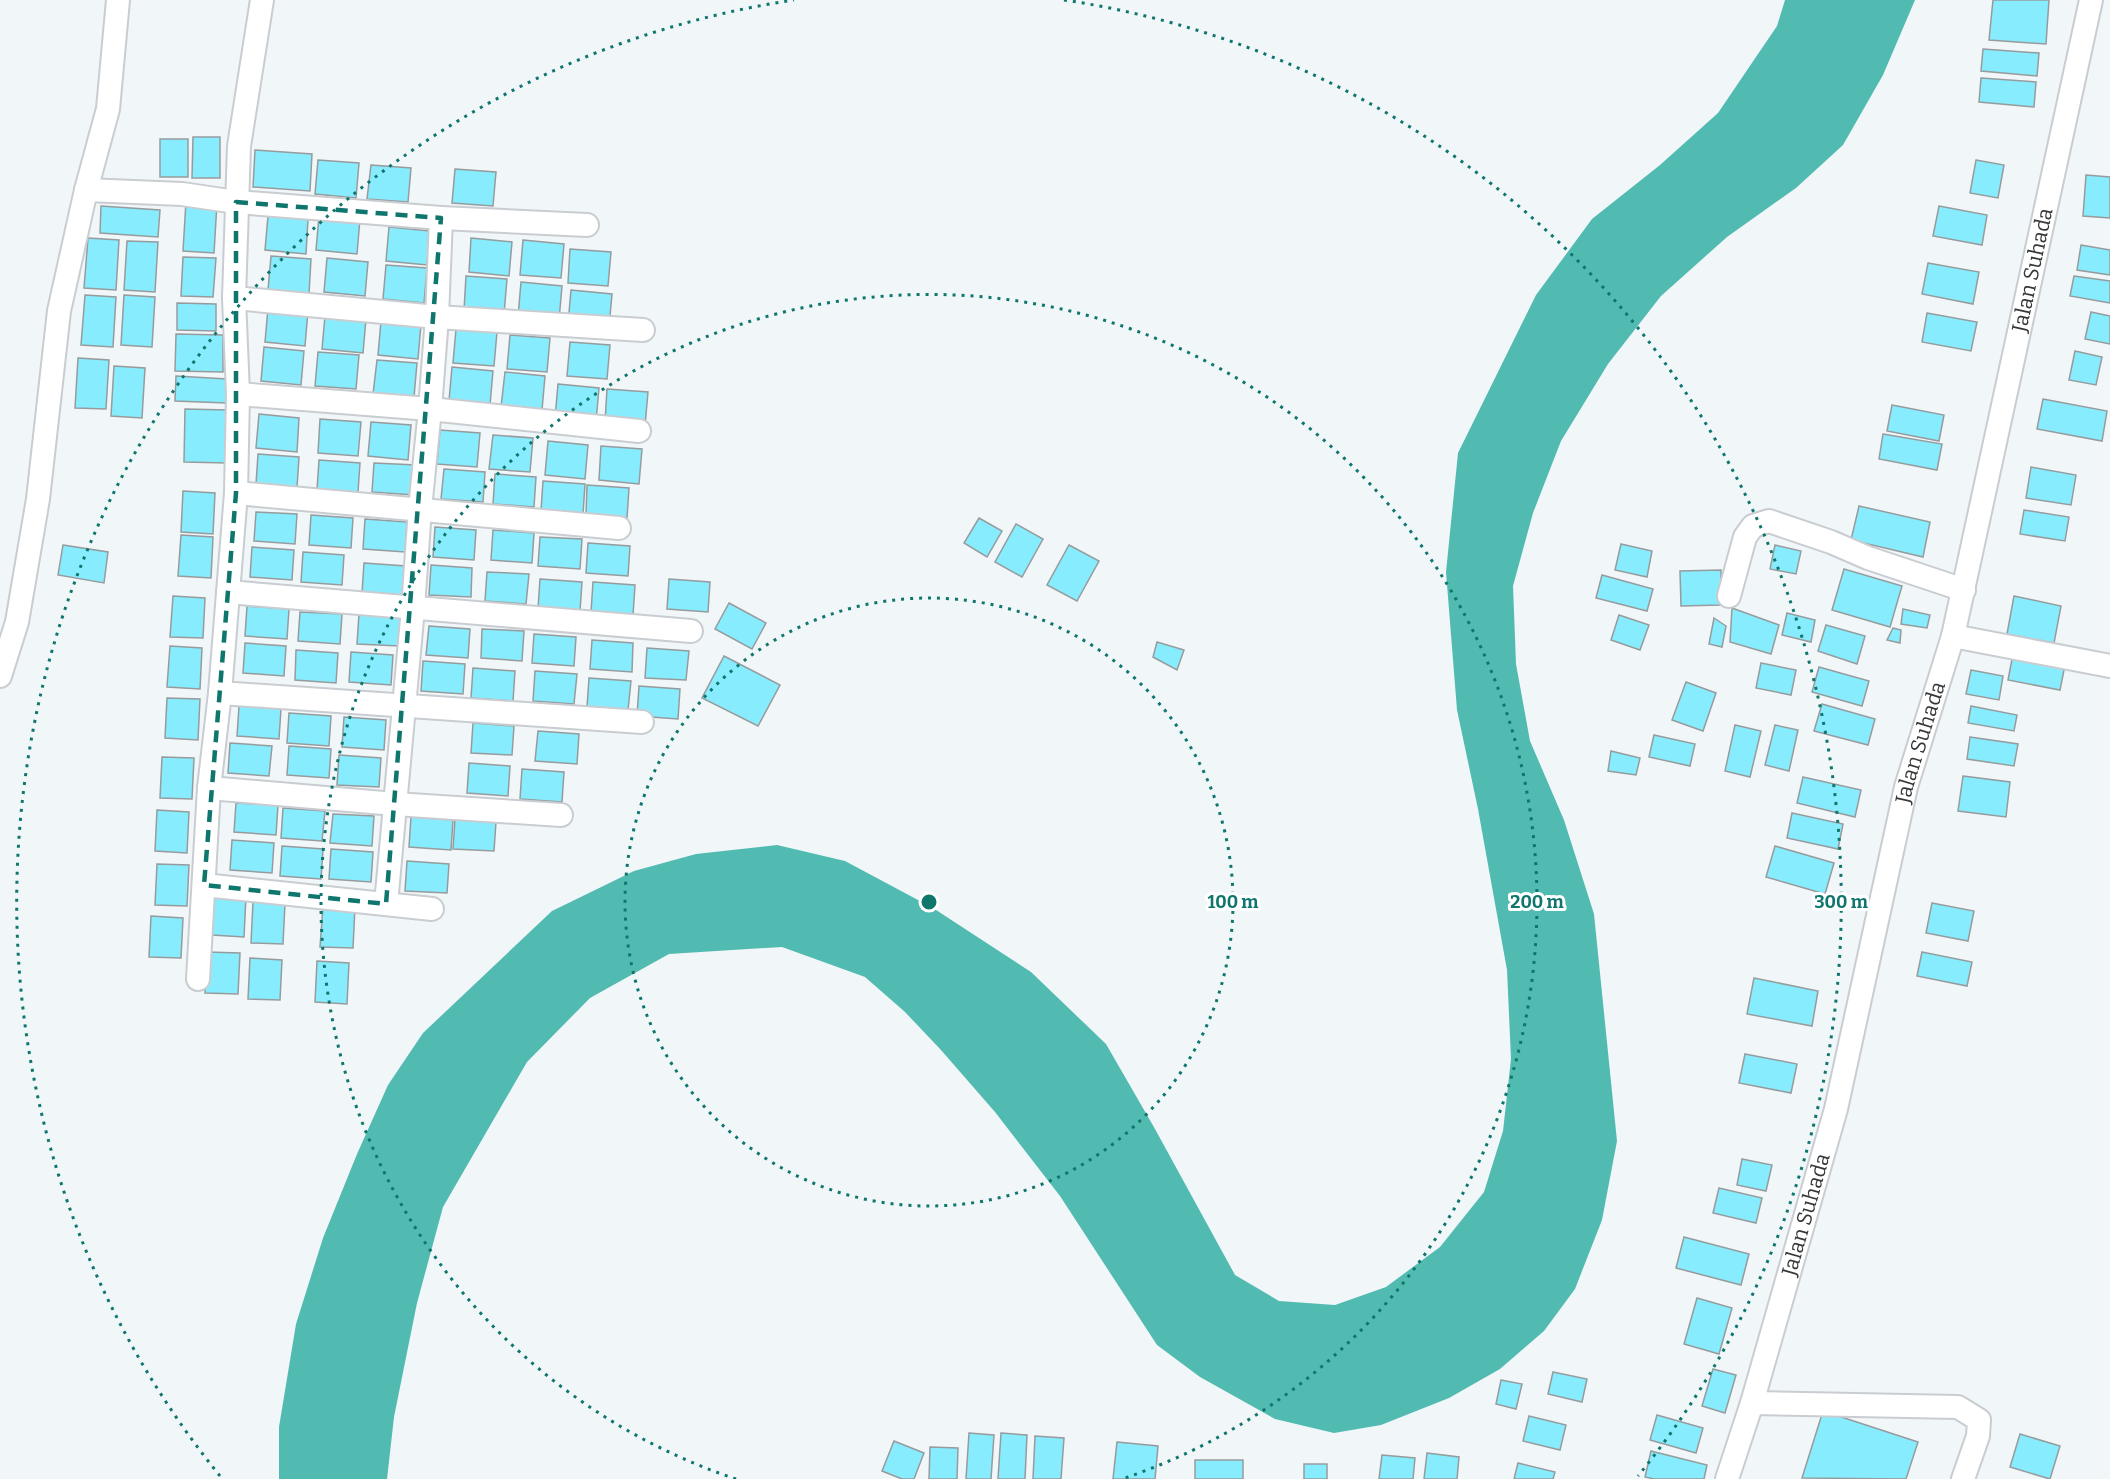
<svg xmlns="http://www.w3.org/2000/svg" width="2110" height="1479" viewBox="0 0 2110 1479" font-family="Bitter,serif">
<rect width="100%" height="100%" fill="#f1f6f9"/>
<polygon fill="#52bbb1" points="1785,0 1915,0 1883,75 1843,145 1796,188 1727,237 1661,296 1608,364 1561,441 1533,513 1513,586 1516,664 1530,741 1564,820 1594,914 1617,1141 1602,1220 1575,1289 1544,1331 1500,1369 1449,1398 1381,1425 1334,1433 1275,1419 1200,1377 1157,1345 1060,1196 995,1112 941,1050 905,1012 865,977 782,947 669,954 590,998 527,1062 443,1207 417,1303 394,1417 387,1479 279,1479 279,1427 296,1324 323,1238 357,1154 388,1085 423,1033 552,911 634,871 696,854 777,845 845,861 933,908 1031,972 1106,1044 1155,1129 1235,1275 1279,1301 1335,1305 1386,1287 1440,1247 1484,1192 1503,1131 1511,1059 1507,970 1478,809 1457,710 1446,572 1458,453 1536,295 1592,219 1660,165 1718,113 1777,26"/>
<g fill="#87ecfe" stroke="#969c9d" stroke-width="1.5">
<polygon points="1993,0 2049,0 2046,44 1989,40"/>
<polygon points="1983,49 2039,53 2037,76 1981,71"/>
<polygon points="1981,78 2036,82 2034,107 1979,102"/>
<polygon points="193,137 220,137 220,178 192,178"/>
<rect x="160" y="139" width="28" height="38"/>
<polygon points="255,150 312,154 310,191 253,187"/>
<polygon points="318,160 359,163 356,198 315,194"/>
<polygon points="1976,160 2004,165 1998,198 1970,193"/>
<polygon points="371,165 411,168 408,202 367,199"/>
<polygon points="455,169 496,172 493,206 452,203"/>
<polygon points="2086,175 2110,177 2110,218 2083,216"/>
<polygon points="186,201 217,203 214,253 183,251"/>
<polygon points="101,206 160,210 158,237 100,233"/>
<polygon points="1939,206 1987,215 1982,245 1933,236"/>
<polygon points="268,216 308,219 306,254 265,250"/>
<polygon points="319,216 360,219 357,254 316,250"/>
<polygon points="389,227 430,231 427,265 386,261"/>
<polygon points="88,238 119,240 116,290 84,288"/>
<polygon points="471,238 512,242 509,276 469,272"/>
<polygon points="523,240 564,244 561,278 520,275"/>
<polygon points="127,241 158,242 155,292 124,290"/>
<polygon points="2081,245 2110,250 2110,275 2077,270"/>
<polygon points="570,249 611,252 608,286 568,283"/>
<polygon points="271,256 311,259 309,294 268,290"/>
<polygon points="183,257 216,258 213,297 181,296"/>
<polygon points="327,258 368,262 365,296 324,292"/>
<polygon points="1928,263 1979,272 1973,304 1922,294"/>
<polygon points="386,265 427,268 424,303 383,299"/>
<polygon points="466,276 507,279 504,314 464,310"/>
<polygon points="2074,276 2110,281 2110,303 2070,296"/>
<polygon points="521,282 562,286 559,320 518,317"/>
<polygon points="571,290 612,294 609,327 568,324"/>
<polygon points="85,295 116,297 113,347 81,345"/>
<polygon points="124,295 155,297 152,347 121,345"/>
<polygon points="177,303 216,304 216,331 177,330"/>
<polygon points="268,308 308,311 305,346 265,342"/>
<polygon points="2091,312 2110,316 2110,344 2085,339"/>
<polygon points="1927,313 1977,322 1971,351 1922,342"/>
<polygon points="325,316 366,319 363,353 322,349"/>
<polygon points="381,321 421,324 418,359 378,355"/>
<polygon points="456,329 497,332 494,366 453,363"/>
<polygon points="176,334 223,335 223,372 175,371"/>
<polygon points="510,335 550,338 547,372 507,369"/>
<polygon points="570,342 610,345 607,379 567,376"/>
<polygon points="264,347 304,351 301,385 261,381"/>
<polygon points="2075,351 2102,357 2096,385 2069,380"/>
<polygon points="318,352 359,355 356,389 315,386"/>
<polygon points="78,358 109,360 106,409 75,408"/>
<polygon points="377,360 417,363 414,397 373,394"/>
<polygon points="114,366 145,368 142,418 111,416"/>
<polygon points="452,367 493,371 490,405 449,401"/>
<polygon points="505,372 545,376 542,410 501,407"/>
<polygon points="176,376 227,379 226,403 175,401"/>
<polygon points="558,384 599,388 596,422 555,418"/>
<polygon points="607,389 648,392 645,426 605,422"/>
<polygon points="2043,399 2107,411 2102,441 2037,429"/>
<polygon points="1892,405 1944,415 1939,441 1887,431"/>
<polygon points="185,409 228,410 227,463 184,462"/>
<polygon points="259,414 299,418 297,452 256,448"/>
<polygon points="320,419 361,422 358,456 318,453"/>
<polygon points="371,422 411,425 408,460 368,456"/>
<polygon points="440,430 480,433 477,467 437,464"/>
<polygon points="1883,434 1942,444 1937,470 1879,459"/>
<polygon points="493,435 533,438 530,472 489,469"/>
<polygon points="548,441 588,445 585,479 545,475"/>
<polygon points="601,446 642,449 639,484 599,480"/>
<polygon points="258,454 299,457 297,487 256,484"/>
<polygon points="319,460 360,463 358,492 317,490"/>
<polygon points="374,463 416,465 414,495 372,492"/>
<polygon points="2031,467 2076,475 2071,505 2026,498"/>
<polygon points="444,469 485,472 483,502 441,499"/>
<polygon points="495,474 536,477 534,507 493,504"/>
<polygon points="543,481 585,484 583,514 541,511"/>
<polygon points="587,485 629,488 627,518 586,515"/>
<polygon points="183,491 215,493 213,534 181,532"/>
<polygon points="1859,506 1930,522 1923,557 1851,540"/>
<polygon points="2024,510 2069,517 2065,541 2020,534"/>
<polygon points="256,512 297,514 295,544 254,541"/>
<polygon points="311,515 353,518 351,548 309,545"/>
<polygon points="979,518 1002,531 987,557 964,543"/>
<polygon points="365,519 407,522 405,552 363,549"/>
<polygon points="1016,524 1043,539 1022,577 995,562"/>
<polygon points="435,527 476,530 474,560 433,557"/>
<polygon points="493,530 534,533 532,563 491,560"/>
<polygon points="181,535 213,537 211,578 178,576"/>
<polygon points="540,537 582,539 580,569 538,566"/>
<polygon points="588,543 630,546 628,576 586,573"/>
<polygon points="1621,544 1652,551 1647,577 1615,570"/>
<polygon points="63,545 108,552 104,583 58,575"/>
<polygon points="1069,545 1099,561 1077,601 1047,585"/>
<polygon points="1775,545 1801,551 1796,574 1770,569"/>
<polygon points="252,547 294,550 292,580 250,577"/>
<polygon points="303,552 344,555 342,585 301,582"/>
<polygon points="364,563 406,566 404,595 362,593"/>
<polygon points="431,565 472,568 471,597 429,595"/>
<polygon points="1844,569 1902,586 1890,627 1832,610"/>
<polygon points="1721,570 1721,605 1681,606 1680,571"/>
<polygon points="487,572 529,574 526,604 485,601"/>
<polygon points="1602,575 1653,589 1647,611 1596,598"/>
<polygon points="540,579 582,582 580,611 538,609"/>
<polygon points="669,579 710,582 708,612 667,609"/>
<polygon points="593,582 635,585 633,615 591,612"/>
<polygon points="173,596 205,598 203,638 170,637"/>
<polygon points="2014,596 2061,606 2054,643 2007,634"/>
<polygon points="729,603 766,623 752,649 715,629"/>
<polygon points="247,606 289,609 287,639 245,636"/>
<polygon points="1732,608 1779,625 1771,654 1730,642"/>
<polygon points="1903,609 1930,615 1927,628 1901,624"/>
<polygon points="300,612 342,614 340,644 298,641"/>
<polygon points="1787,613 1815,620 1811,642 1782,635"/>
<polygon points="359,614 400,617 399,646 357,644"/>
<polygon points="1619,615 1649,625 1640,650 1611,640"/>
<polygon points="1714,618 1726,626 1722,647 1709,644"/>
<polygon points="1826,625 1865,636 1857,664 1818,651"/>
<polygon points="429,626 470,629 468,658 426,655"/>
<polygon points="1893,628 1901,630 1900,643 1887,640"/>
<polygon points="482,629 524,631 522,661 481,658"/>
<polygon points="534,634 576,637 574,666 532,663"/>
<polygon points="592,640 633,643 632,672 590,669"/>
<polygon points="1157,642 1184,650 1177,670 1153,657"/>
<polygon points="245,643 286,646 284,676 243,673"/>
<polygon points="170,646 202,648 200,689 167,687"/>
<polygon points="647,648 689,651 686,680 645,678"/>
<polygon points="296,650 338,653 336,683 295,680"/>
<polygon points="351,652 393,655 391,685 349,682"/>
<polygon points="2013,654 2065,665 2060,690 2008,680"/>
<polygon points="724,656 780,685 758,726 702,698"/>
<polygon points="423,661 465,664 463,694 421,691"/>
<polygon points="1761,663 1796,670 1791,695 1756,688"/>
<polygon points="1819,667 1869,681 1862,706 1812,692"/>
<polygon points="473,668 515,671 513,701 471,698"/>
<polygon points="1971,670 2003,676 1999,700 1966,694"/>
<polygon points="535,671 577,674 574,704 533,701"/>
<polygon points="589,678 631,681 628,710 587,707"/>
<polygon points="1686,682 1716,693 1703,731 1672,720"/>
<polygon points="639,686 680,689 678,719 637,716"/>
<polygon points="167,698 200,699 198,740 165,738"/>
<polygon points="1822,704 1875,719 1868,745 1814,731"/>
<polygon points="239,706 281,709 279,739 237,736"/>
<polygon points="1971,706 2017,715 2014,731 1968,723"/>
<polygon points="289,713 331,716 329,746 287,743"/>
<polygon points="344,717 386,720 384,750 342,747"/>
<polygon points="473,723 514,726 512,755 471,753"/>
<polygon points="1735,725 1761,731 1750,777 1725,771"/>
<polygon points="1775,725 1798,730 1789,771 1765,765"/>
<polygon points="538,731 579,734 577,764 535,761"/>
<polygon points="1654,735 1695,744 1690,766 1649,757"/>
<polygon points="1970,737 2018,744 2014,766 1967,759"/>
<polygon points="230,743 272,746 269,776 228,773"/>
<polygon points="289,746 331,749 329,778 287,775"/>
<polygon points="1611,751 1640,758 1636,775 1608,771"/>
<polygon points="339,755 381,758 379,787 337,785"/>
<polygon points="162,757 194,758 192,799 160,798"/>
<polygon points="469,763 510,766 508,796 467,793"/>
<polygon points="522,769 564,772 562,802 520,799"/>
<polygon points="1963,776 2010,782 2006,817 1958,811"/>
<polygon points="1803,777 1861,790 1855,817 1797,803"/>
<polygon points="236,803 278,805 276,835 234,832"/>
<polygon points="283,808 325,811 322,841 281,838"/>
<polygon points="157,810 189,812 187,853 155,851"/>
<polygon points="1792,813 1843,824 1838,849 1787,838"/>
<polygon points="333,814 374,816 372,846 330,843"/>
<polygon points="411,817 453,820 451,850 409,847"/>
<polygon points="455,819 496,822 494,851 453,849"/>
<polygon points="232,840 274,843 272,873 230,870"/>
<polygon points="282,846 323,849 321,879 280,876"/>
<polygon points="1775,846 1834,863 1825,894 1766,877"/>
<polygon points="331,849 373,852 371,882 329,879"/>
<polygon points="407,861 449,864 447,893 405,891"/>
<polygon points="157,864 189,865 187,906 155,905"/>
<polygon points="214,894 246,896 244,937 212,935"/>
<polygon points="253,902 285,903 283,944 251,943"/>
<polygon points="1932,903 1974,911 1968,941 1926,933"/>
<polygon points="323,906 355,907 353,948 320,947"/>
<polygon points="151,916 183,918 181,958 149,957"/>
<polygon points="207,952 240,953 238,994 205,993"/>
<polygon points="1922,952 1972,962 1967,986 1917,976"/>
<polygon points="250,958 282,960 280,1000 248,999"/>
<polygon points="317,961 349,963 347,1004 315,1002"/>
<polygon points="1754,978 1818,991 1812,1026 1747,1014"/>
<polygon points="1745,1054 1797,1064 1791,1093 1739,1083"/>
<polygon points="1742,1159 1772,1165 1766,1191 1737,1185"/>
<polygon points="1719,1188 1762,1198 1756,1223 1713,1213"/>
<polygon points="1684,1237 1749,1254 1741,1285 1676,1268"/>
<polygon points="1697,1298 1732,1308 1719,1354 1684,1344"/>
<polygon points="1713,1369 1736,1375 1725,1413 1702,1406"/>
<polygon points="1553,1372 1587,1379 1582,1402 1548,1394"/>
<polygon points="1501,1380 1522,1384 1516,1409 1496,1404"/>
<polygon points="1823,1411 1918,1442 1906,1479 1802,1478"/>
<polygon points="1657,1415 1703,1428 1696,1453 1650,1440"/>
<polygon points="1529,1416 1566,1425 1560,1450 1523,1441"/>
<polygon points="969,1433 994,1435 991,1479 966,1479"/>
<polygon points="1001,1433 1027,1435 1025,1479 998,1479"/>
<polygon points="2020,1434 2060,1446 2050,1479 2010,1467"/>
<polygon points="1035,1436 1064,1438 1061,1479 1033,1479"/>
<polygon points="894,1441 924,1453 914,1479 902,1479 882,1471"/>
<polygon points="1117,1442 1158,1446 1155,1479 1113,1479"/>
<polygon points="930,1447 958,1448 957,1479 929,1479"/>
<polygon points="1651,1451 1707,1465 1704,1479 1654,1479 1645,1477"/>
<polygon points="1427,1453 1459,1457 1457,1479 1424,1479"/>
<polygon points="1382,1455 1415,1458 1413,1479 1379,1479"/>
<rect x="1195" y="1460" width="48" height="19"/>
<polygon points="1518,1463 1555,1472 1553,1479 1514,1479"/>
<rect x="1304" y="1464" width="23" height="15"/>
</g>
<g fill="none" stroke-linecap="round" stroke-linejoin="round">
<g stroke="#c9cdd1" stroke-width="26">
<g id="minor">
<polyline points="86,190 182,194 236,202 441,218 587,225"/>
<polyline points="234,298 437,317 643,330"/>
<polyline points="238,394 430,409 639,431"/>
<polyline points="236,493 619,528"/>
<polyline points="228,592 691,631"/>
<polyline points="1729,596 1745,537 1753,526 1769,521 1831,542 1868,558 1964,590"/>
<polyline points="1953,636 2110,666"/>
<polyline points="0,676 17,622 38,499 59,311 86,190 108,109 118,0"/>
<polyline points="220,693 642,722"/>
<polyline points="209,788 395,804 561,815"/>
<polyline points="204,885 432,909"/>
<polyline points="386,904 413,608 420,509 430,409 437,317 441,218"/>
<polyline points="198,979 209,788 220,693 236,493 238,394 234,298 239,146 262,0"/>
<polyline points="1752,1403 1958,1407 1979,1420 1978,1436 1963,1479"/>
<path id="s1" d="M 1727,1479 L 1752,1403 L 1836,1109 L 1906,787 L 1953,636 L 2091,0"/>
</g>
</g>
<use href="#minor" stroke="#fff" stroke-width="22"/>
</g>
<path fill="none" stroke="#0f766e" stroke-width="4.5" stroke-dasharray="12 8" stroke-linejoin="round" d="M 236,202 L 441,218 L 386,904 L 204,885 L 236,493 Z"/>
<g fill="none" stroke="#0f766e" stroke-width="3" stroke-dasharray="3 6">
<circle cx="929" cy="902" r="304"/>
<path d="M736 1479A608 608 0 1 1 1122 1479"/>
<path d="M220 1476A912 912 0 0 1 794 0M1064 0A912 912 0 0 1 1638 1476"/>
</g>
<g text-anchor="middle" stroke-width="6" stroke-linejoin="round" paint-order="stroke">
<g font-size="21" fill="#353738" stroke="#fff">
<text dy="7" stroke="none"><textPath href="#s1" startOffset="1248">Jalan Suhada</textPath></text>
<text dy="7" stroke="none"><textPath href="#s1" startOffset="762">Jalan Suhada</textPath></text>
<text dy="7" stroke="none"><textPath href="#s1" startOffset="276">Jalan Suhada</textPath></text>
</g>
</g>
<circle cx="929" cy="902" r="9" fill="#0f766e" stroke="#fff" stroke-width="3"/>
<g font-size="18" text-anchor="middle" font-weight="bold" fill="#0f766e" stroke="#fff" stroke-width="6" stroke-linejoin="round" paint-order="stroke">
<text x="1233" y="908">100 m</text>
<text x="1537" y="908">200 m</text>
<text x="1841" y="908">300 m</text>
</g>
</svg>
